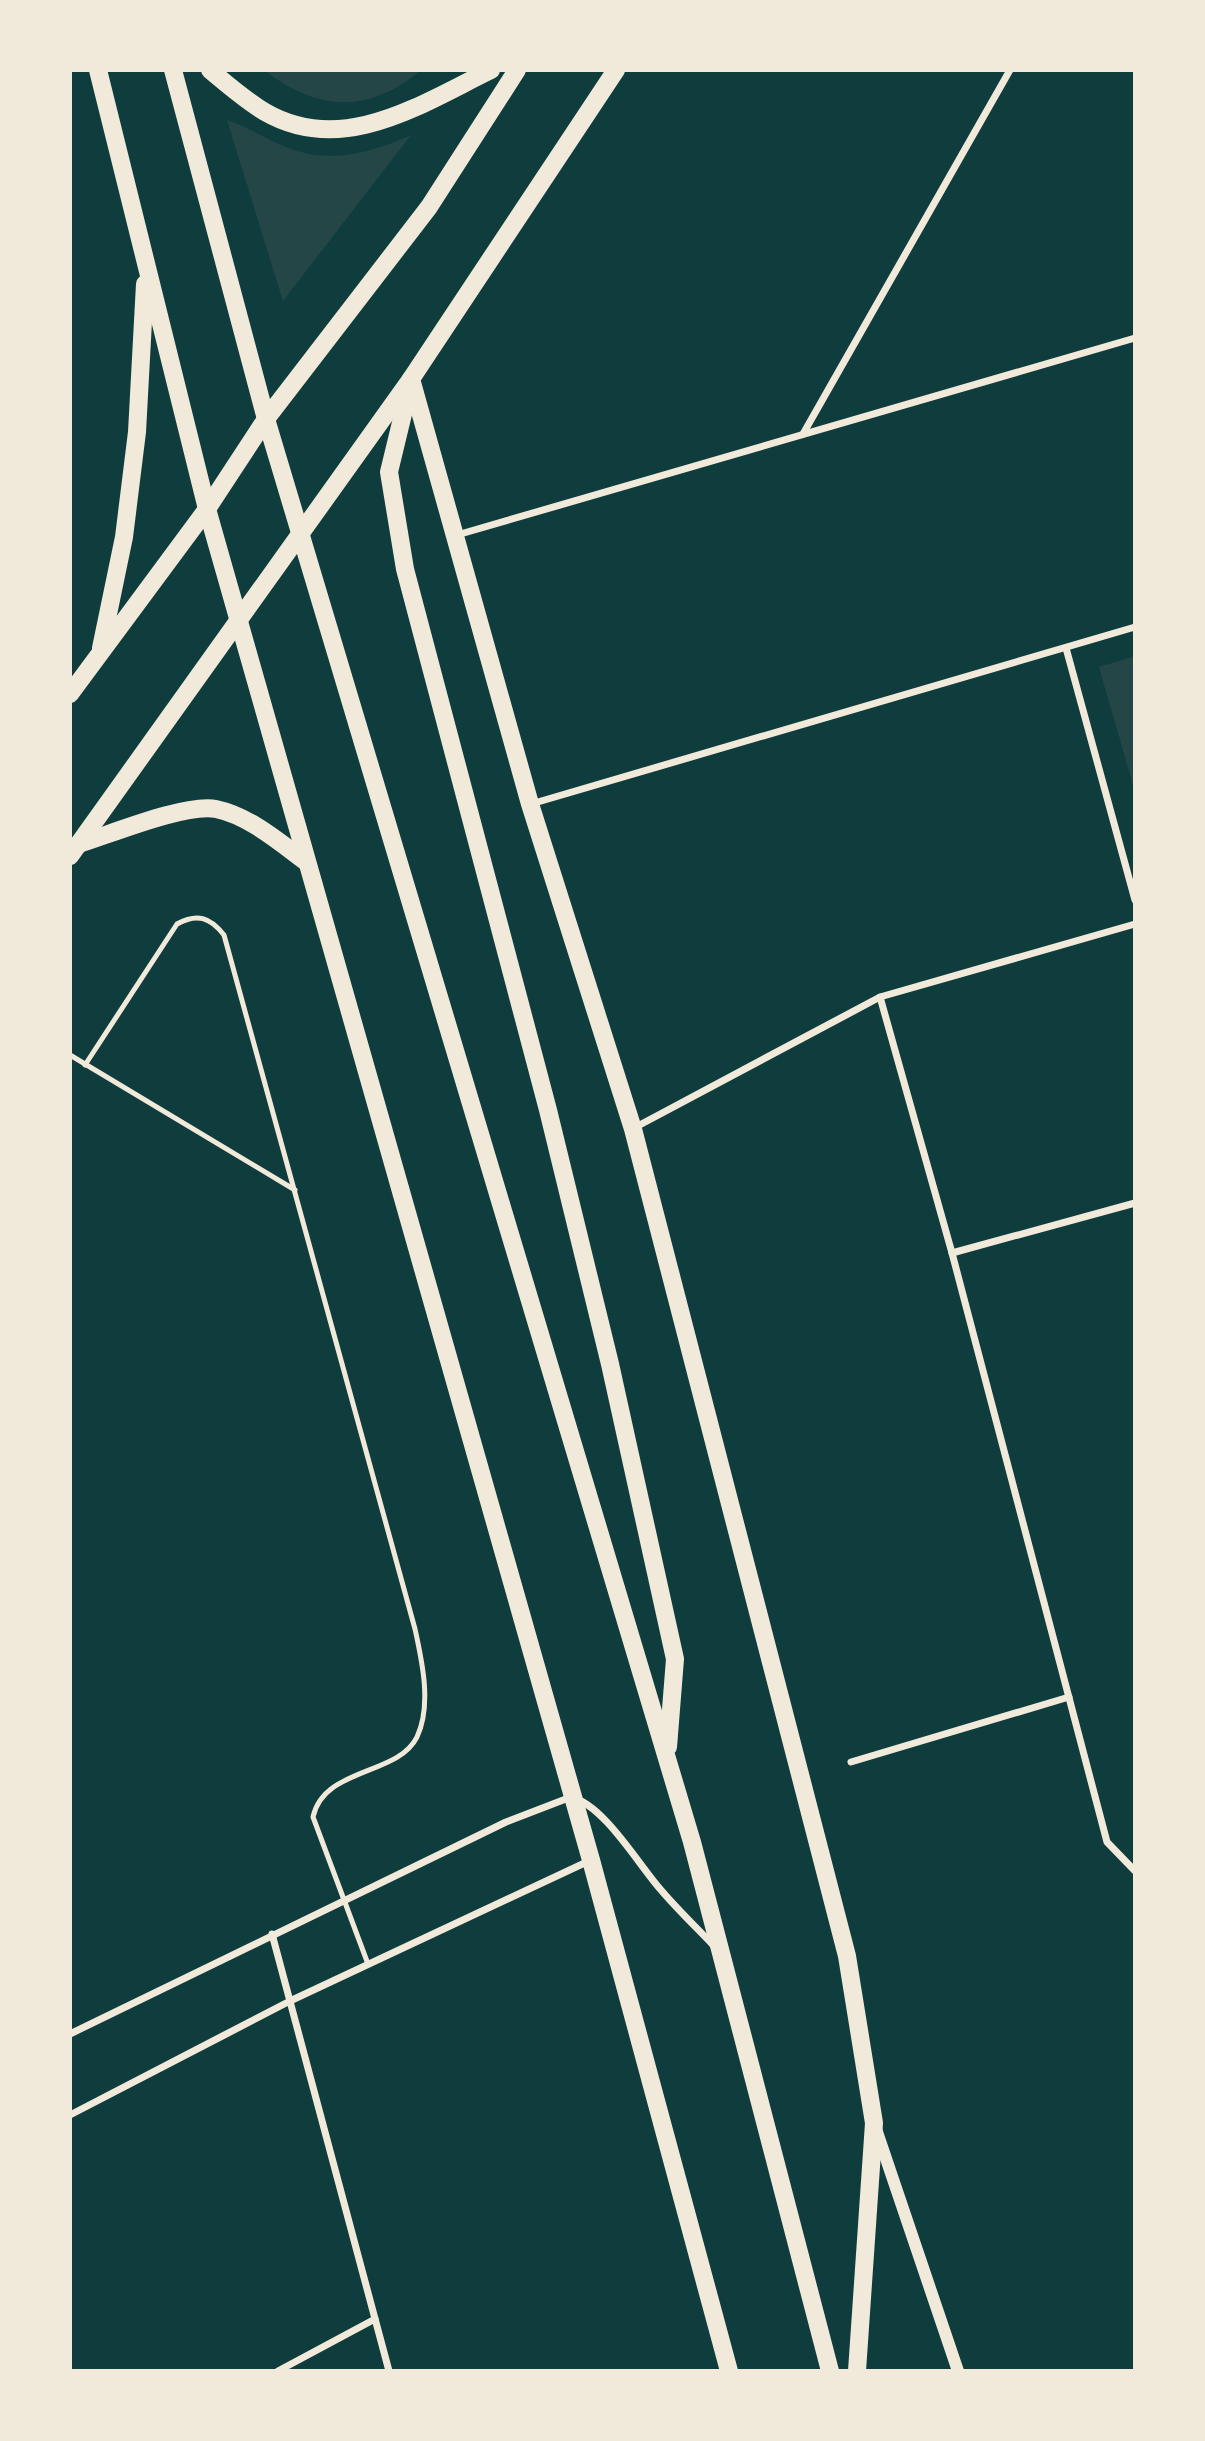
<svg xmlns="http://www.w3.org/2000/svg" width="1205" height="2441" viewBox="0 0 1205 2441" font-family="Figtree,sans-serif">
<rect width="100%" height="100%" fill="#0f3d3e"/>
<g fill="#244646">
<path d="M 264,70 L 421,70 C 368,115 317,111 264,70 Z"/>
<path d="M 227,120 C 250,128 269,141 291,149 C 333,164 373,152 411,135 L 283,301 Z"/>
<polygon points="1135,656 1135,792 1099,667"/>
</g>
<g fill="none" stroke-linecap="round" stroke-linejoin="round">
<g stroke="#f1e9da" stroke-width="5">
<polyline points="70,1055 295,1190"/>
<path d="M 85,1065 L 177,924 C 197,913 210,917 224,935 L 415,1629 C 422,1661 432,1705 417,1737 C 398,1776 324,1767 313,1817 L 368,1964"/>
</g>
<g stroke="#f1e9da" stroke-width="7">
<polyline points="803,434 1010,70"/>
<polyline points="457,535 1135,338"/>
<polyline points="1066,648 1135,900"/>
<polyline points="531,804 1135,627"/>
<polyline points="880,997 952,1253 1107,1842 1135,1871"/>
<polyline points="634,1128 880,997 1135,924"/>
<polyline points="952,1253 1135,1203"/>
<polyline points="851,1762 1069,1697"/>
<polyline points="272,1934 389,2371"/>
<path d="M 70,2034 L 506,1822 L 571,1797 C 604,1805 638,1864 661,1890 C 677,1909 696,1927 713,1945"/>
<polyline points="70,2115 290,2001 591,1860"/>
<polyline points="278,2371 375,2319"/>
</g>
<polyline stroke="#f1e9da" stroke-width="12" points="876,2129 958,2371"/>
<g stroke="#f1e9da" stroke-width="18">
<polyline points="98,70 207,509 591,1860 729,2371"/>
<polyline points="173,70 266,419 692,1842 830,2371"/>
<path d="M 210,70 C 227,84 245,100 265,112 C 343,157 421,104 491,70"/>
<polyline points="411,379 530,804 633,1129 847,1956 874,2123 857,2371"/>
<polyline points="411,381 389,472 405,569 548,1110 610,1364 675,1659 668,1747"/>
<polyline points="101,648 124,537 137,432 145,284"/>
<polyline points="70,694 207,509 266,419 429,207 517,70"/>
<path d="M 79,844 C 111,834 186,803 216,809 C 249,816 278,841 305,861"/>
<polyline points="70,856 411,379 616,70"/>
</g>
</g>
<rect width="1205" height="2441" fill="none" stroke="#f1e9da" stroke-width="144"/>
</svg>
